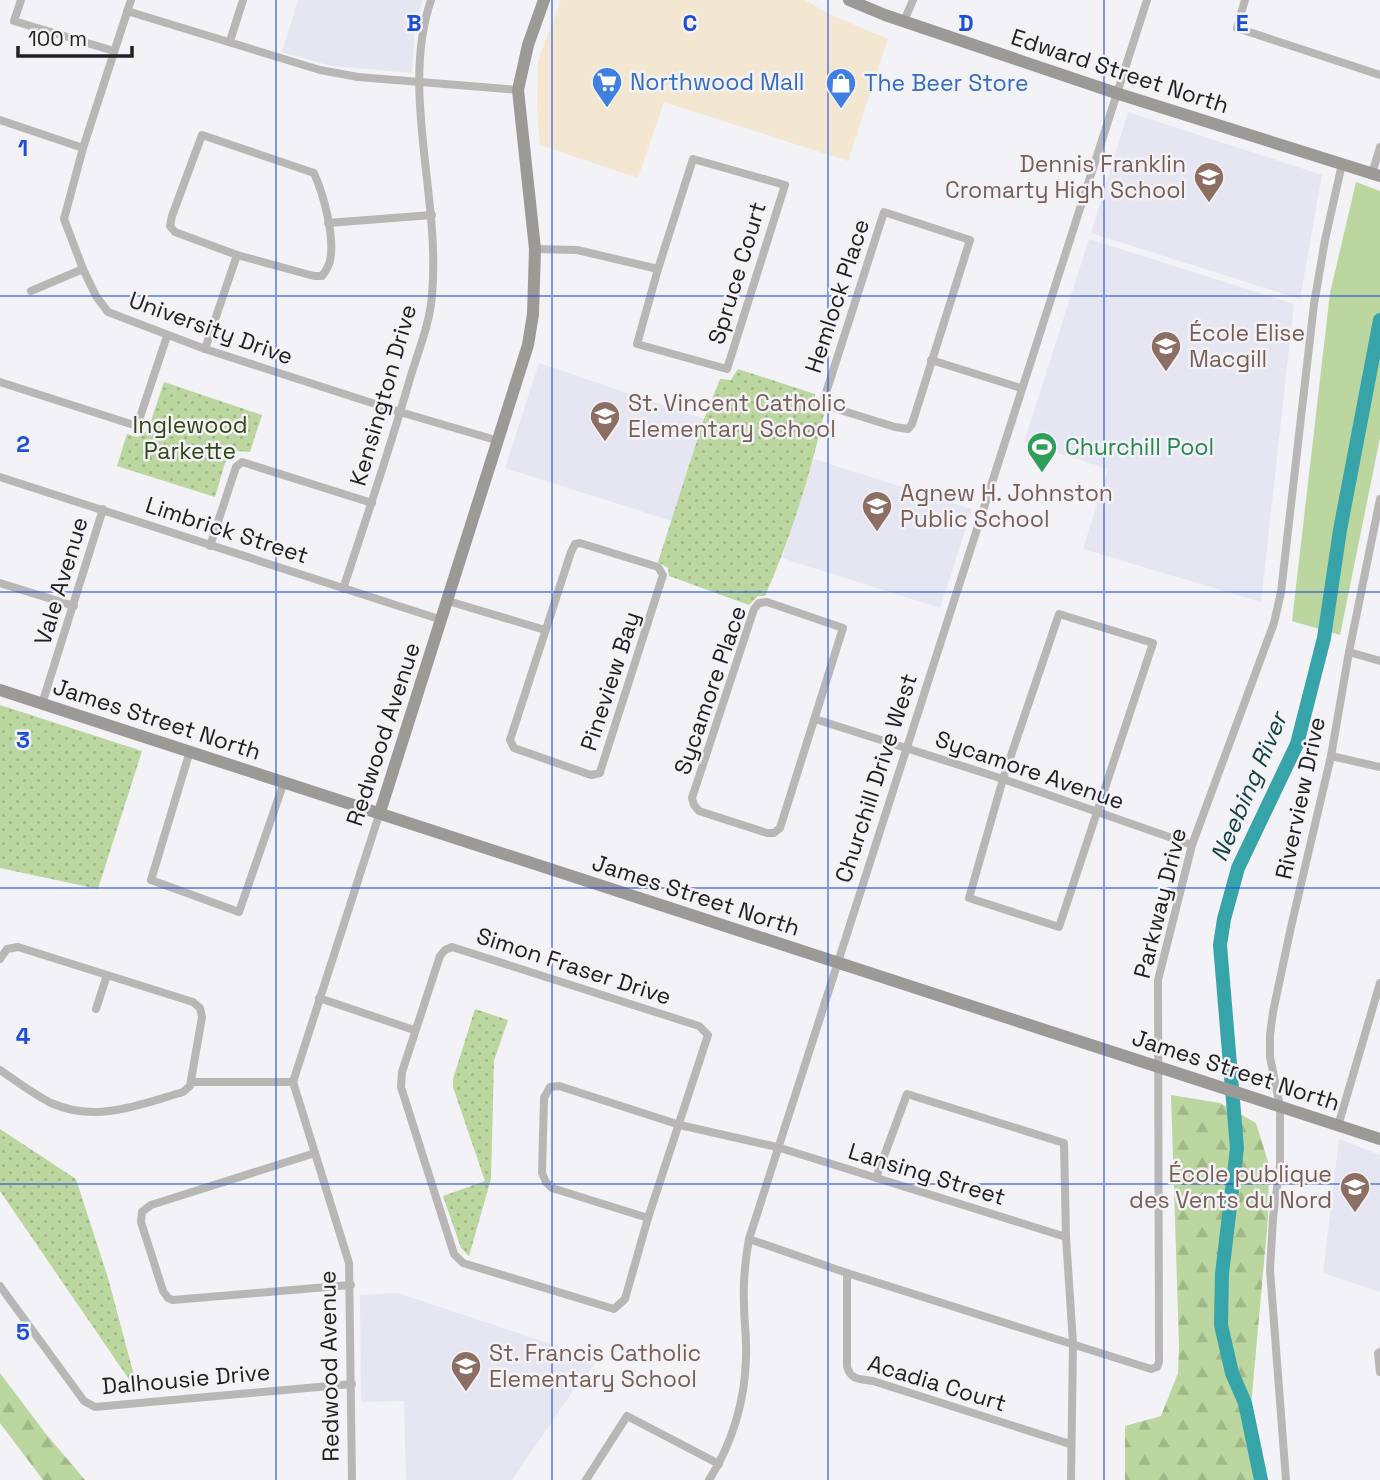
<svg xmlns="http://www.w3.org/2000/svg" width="1380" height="1480" viewBox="0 0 1380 1480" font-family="'Space Grotesk',sans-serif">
<defs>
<pattern id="forest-firs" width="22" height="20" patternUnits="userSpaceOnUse" patternTransform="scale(1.75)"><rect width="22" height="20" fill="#bbd69e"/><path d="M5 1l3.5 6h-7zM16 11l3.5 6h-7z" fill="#a0b788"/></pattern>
<pattern id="park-dots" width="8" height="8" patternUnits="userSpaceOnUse" patternTransform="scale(1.75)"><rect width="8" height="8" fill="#bbd69e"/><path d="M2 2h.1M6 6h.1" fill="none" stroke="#a0b788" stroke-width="1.8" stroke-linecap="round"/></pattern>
</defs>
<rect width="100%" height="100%" fill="#f2f2f7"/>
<polygon fill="#f3e7d2" points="561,0 805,0 829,14 888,39 848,161 664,102 638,178 540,145 537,111 538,61"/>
<g fill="#e6e6f2">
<polygon points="298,0 423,0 415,24 412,73 331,66 282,52"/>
<polygon points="1128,112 1322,175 1300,299 1091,233"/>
<polygon points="1089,239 1294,304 1261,602 1083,549 1108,469 1024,442"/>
<polygon points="539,363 704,419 672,521 505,468"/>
<polygon points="814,459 972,509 940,608 782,558"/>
<polygon points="1339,1139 1380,1155 1380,1292 1323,1273"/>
<polygon points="398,1293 596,1359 592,1368 577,1385 512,1480 406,1480 404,1401 361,1402 360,1295"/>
</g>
<polygon fill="#bbd69e" points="1356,182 1380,191 1380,438 1340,635 1292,621 1330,293"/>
<g fill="url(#forest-firs)">
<polygon points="1171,1095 1220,1103 1256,1123 1269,1165 1268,1218 1249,1428 1254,1480 1125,1480 1125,1426 1161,1416 1178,1373 1179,1345"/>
<polygon points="0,1373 46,1434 85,1480 43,1480 0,1423"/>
</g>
<g fill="url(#park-dots)">
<path d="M 738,369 L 815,394 L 814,410 L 824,414 C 810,476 791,537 765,596 L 758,596 L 749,605 L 669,576 L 668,568 L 658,562 L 704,419 L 720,379 L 731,380 Z"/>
<polygon points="164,382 262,415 250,452 238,451 225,463 215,497 117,466 127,434 138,437 148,430"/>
<polygon points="0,705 142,751 98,889 0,868"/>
<polygon points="475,1009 508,1020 494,1061 491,1179 469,1256 461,1248 443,1196 485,1181 453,1087 453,1079"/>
<polygon points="0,1129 76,1179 108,1278 139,1394 0,1191"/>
</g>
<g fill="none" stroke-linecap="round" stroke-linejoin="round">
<polyline stroke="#37a4aa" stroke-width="14" points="1261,1480 1245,1403 1232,1373 1221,1325 1222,1274 1237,1148 1220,945 1224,919 1238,868 1297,744 1324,638 1340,530 1380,320"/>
<g stroke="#b8b7b5" stroke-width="8">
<polyline points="21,0 14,21 114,51"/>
<polyline points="131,0 83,148 64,219 83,269 96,296 108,312 205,349 400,412 499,441"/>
<polyline points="1245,0 1237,28 1380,75"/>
<polyline points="127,11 320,70 358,77 518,90"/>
<polyline points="904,21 913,0"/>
<polyline points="230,41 243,0"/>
<polyline points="0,120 83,148"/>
<path d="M 202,135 L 314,173 C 324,196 335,236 330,261 C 329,266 325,272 322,276 L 314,276 L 237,255 L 175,232 L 170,226 L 172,216 Z"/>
<polygon points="693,159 785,185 727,369 637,344 658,269"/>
<polyline points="1372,174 1380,147"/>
<polygon points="884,212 970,240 912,424 908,429 895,427 824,405 823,402"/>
<polyline points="328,223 432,215"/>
<polyline points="535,249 577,250 658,269"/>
<polyline points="31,291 83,269"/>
<polyline points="205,349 237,255"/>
<polyline points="931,360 1021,388"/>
<polyline points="0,382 137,426 167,336"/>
<polyline points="0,477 442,620"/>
<polygon points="580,543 658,567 663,575 601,769 600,773 591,775 514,748 510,740 571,552 575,544"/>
<polyline points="210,546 236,467 242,462 372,503"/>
<polyline points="0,583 74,606"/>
<path d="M 343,589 C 366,520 389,451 409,382 C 417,354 430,324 432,295 C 441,199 400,91 431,0"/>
<polyline points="448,601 545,630"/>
<polygon points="767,602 843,628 780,828 774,833 767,833 699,811 694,805 692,798 754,609 759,603"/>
<polygon points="1059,614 1153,643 1059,927 969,898 1003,779"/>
<polyline points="1349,652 1380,661"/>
<polyline points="42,704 103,509"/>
<polyline points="815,719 1003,779 1192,845"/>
<polyline points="190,751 151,880 239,912 284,782"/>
<polyline points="1331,756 1380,767"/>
<polygon points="452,947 699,1026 708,1035 648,1218 625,1299 614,1309 463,1263 454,1254 401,1087 402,1072 440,956 445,950"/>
<path d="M 0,959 L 7,949 L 18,947 L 193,1002 L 200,1008 L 202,1017 L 190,1086 L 183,1092 C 139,1105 96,1123 51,1103 C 33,1094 16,1081 0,1070"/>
<polyline points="319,998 414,1030"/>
<polyline points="96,1009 107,975"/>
<polyline points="191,1082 293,1082"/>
<polyline points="1338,1126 1380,983"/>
<polyline points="315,1153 151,1205 142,1212 141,1222 163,1291 168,1298 173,1300 351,1285"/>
<polyline points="876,1178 907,1094 1064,1143 1066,1237 1073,1343 1071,1480"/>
<polyline points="648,1218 552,1188 546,1182 542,1173 544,1098 550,1087 559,1086 680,1125 777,1147 1066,1237"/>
<polyline points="749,1239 847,1273 1151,1369 1157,1367 1159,1362 1158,980 1192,845 1274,623 1281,592 1314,304 1325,240 1342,164"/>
<path d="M 847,1273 L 847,1366 C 850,1380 860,1379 873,1381 L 1070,1444"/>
<polyline points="0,1286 84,1401 95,1407 352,1384"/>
<polyline points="1380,1352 1378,1353 1380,1372"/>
<polyline points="352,1480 349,1263 293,1082 380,812"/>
<polyline points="586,1480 627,1416 719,1464"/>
<path d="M 709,1480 C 732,1444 745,1401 746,1358 C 747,1340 744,1322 744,1304 C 743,1282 745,1261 749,1239 L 1147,0"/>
<polyline points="1286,1480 1270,1270 1273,1218 1280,1165 1280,1106 1270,1057 1270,1035 1273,1012 1291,927 1331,756 1349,652 1380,499"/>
</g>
<g stroke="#9c9a97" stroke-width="12">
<polyline points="849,0 885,15 1119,94 1380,176"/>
<polyline points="0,690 1380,1139"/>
<polyline points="380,812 528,345 533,314 535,249 518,90 528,45 544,0"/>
</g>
</g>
<path fill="none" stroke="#1d4ed8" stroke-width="2" stroke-opacity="0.55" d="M 276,0 L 276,1480M 552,0 L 552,1480M 828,0 L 828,1480M 1104,0 L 1104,1480M 0,296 L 1380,296M 0,592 L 1380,592M 0,888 L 1380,888M 0,1184 L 1380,1184"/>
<defs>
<g id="supermarket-pin" transform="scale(1.575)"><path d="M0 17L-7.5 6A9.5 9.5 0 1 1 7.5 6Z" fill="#3f7fe0" stroke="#f2f2f7"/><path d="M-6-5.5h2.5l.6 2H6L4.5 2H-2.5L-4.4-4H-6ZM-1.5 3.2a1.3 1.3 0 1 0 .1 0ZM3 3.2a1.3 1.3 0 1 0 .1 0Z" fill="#fff"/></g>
<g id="shop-pin" transform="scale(1.575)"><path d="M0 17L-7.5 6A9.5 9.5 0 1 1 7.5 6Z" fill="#3f7fe0" stroke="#f2f2f7"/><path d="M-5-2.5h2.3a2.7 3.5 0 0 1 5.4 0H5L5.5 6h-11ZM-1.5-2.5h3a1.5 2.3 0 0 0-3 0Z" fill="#fff"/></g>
<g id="school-pin" transform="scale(1.575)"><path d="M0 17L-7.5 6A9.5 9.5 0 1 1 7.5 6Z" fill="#8d6e63" stroke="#f2f2f7"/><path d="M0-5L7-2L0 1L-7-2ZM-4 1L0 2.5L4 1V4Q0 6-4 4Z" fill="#fff"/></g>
<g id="stadium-pin" transform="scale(1.575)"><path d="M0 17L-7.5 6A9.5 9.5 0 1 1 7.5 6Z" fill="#2e9e5b" stroke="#f2f2f7"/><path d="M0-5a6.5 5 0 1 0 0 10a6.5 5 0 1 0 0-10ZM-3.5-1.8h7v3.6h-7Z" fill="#fff"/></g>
</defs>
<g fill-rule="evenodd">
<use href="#supermarket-pin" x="607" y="82"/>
<use href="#shop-pin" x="841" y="83"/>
<use href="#school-pin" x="1209" y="177"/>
<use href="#school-pin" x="1166" y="346"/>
<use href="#school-pin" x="605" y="416"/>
<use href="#stadium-pin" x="1042" y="447"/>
<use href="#school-pin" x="877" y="506"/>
<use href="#school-pin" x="1355" y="1187"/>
<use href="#school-pin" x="466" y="1366"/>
</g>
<g text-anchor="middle" stroke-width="5" stroke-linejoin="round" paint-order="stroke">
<g font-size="23" fill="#212123" stroke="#f2f2f7">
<text transform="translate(1120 71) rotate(18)" y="8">Edward Street North</text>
<text transform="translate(737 273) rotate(-73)" y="8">Spruce Court</text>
<text transform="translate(837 296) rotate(-72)" y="8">Hemlock Place</text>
<text transform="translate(211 328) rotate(20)" y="8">University Drive</text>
<text transform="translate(383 395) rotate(-74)" y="8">Kensington Drive</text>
<text transform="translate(227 530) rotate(18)" y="8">Limbrick Street</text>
<text transform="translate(61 581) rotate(-73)" y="8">Vale Avenue</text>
<text transform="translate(610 681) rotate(-72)" y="8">Pineview Bay</text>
<text transform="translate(710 690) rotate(-71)" y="8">Sycamore Place</text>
<text transform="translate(157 719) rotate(18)" y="8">James Street North</text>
<text transform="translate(383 734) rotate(-72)" y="8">Redwood Avenue</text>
<text transform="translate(1030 770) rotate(19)" y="8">Sycamore Avenue</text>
<text transform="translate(876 778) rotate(-72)" y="8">Churchill Drive West</text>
<text transform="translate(1300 798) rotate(-78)" y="8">Riverview Drive</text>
<text transform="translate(696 895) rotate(18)" y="8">James Street North</text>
<text transform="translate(1160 903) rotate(-76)" y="8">Parkway Drive</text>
<text transform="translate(574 966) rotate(18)" y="8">Simon Fraser Drive</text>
<text transform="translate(1236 1070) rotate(18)" y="8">James Street North</text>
<text transform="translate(927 1174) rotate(17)" y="8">Lansing Street</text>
<text transform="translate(329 1366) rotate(-91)" y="8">Redwood Avenue</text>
<text transform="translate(186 1379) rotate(-5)" y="8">Dalhousie Drive</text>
<text transform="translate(937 1383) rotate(17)" y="8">Acadia Court</text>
</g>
<g font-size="23" fill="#366cbe" stroke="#f2f2f7" text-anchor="start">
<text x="630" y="90">Northwood Mall</text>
<text x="864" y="91">The Beer Store</text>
</g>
<g font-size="23" fill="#785e54" stroke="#f2f2f7" text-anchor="start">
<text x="1186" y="172" text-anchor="end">Dennis Franklin<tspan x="1186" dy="26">Cromarty High School</tspan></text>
<text x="1189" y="341">École Elise<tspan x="1189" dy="26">Macgill</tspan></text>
<text x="628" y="411">St. Vincent Catholic<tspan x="628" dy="26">Elementary School</tspan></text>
<text x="900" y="501">Agnew H. Johnston<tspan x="900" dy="26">Public School</tspan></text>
<text x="1332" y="1182" text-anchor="end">École publique<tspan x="1332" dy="26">des Vents du Nord</tspan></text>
<text x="489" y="1361">St. Francis Catholic<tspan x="489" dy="26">Elementary School</tspan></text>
</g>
<g font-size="23" fill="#314515" stroke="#f2f2f7">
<text x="190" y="433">Inglewood<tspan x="190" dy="26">Parkette</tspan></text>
</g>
<g font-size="23" fill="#27864d" stroke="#f2f2f7" text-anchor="start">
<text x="1065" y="455">Churchill Pool</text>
</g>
<g font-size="24" font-style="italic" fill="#124245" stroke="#f2f2f7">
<text transform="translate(1249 787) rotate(-67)" y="8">Neebing River</text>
</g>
</g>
<g font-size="23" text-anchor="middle" font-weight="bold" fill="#1d4ed8" stroke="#f2f2f7" stroke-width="5" stroke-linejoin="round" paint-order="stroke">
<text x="414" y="31">B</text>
<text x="690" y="31">C</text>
<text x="966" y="31">D</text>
<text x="1242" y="31">E</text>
<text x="23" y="156">1</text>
<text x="23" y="452">2</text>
<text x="23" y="748">3</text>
<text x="23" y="1044">4</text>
<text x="23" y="1340">5</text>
</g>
<path d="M18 46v10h114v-10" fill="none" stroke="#212123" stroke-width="3.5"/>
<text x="28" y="46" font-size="21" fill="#212123" stroke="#f2f2f7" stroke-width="5" paint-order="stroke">100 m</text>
</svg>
